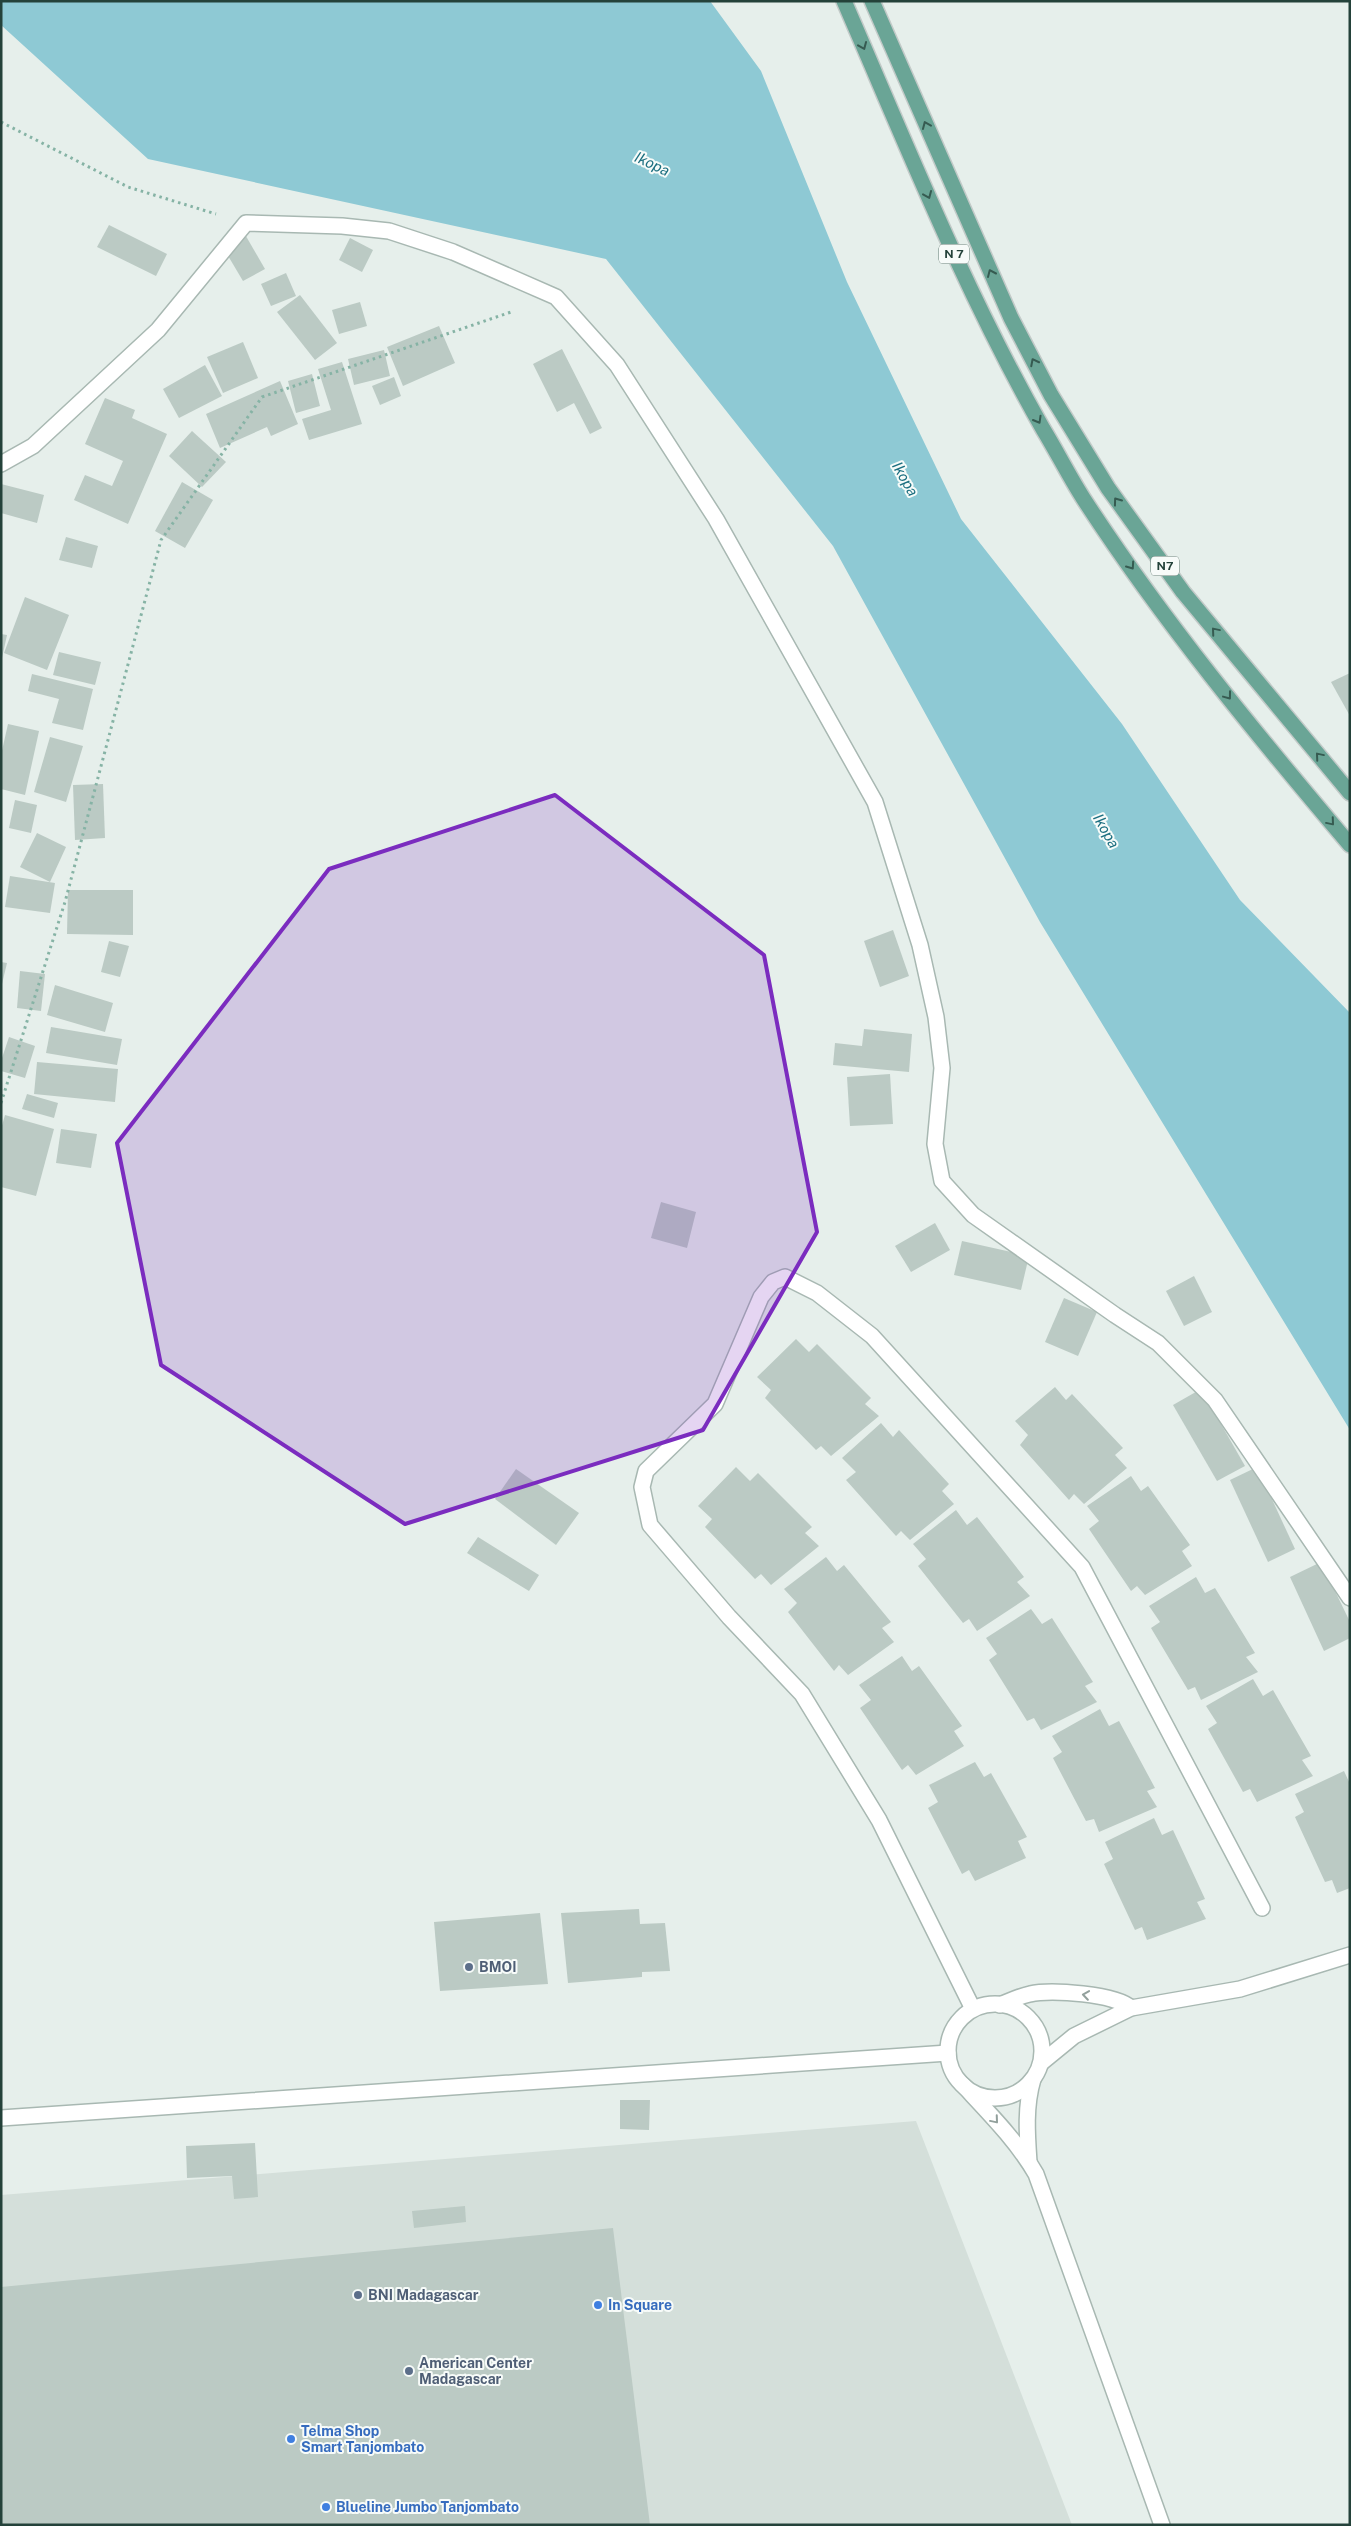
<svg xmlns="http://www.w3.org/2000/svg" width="1351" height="2526" viewBox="0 0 1351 2526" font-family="'Public Sans',sans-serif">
<rect width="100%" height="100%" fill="#e6efeb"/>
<polygon fill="#d4dfda" points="916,2121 1072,2525 1,2525 1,2195"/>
<polygon fill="#8ec9d4" points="1,1 710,1 761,71 847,282 961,519 1122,724 1240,900 1350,1013 1350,1430 1040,922 833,546 606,259 148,159 1,25"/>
<g fill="#bbcac4">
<polygon points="109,225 167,254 156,276 97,247"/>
<polygon points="243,231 265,269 243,281 221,244"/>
<polygon points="350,238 373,250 362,272 339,260"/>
<polygon points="286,273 296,296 271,306 261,284"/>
<polygon points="300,295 337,343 315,360 277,312"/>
<polygon points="360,302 367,326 339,334 332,310"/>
<polygon points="439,326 455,363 403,386 387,347"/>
<polygon points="243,342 258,378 223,393 207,357"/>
<polygon points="562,349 602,428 590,434 574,403 557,412 533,364"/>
<polygon points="384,350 390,376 354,385 348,359"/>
<polygon points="342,362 362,424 309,440 302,419 331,410 318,369"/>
<polygon points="205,365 222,396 179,418 163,389"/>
<polygon points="312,374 320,406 296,413 288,381"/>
<polygon points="394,377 401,396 380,405 372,386"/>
<polygon points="280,381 298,424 271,436 267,427 220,448 206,414"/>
<polygon points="105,398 135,410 132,418 167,434 128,524 74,500 85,475 112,486 123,461 85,444"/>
<polygon points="192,431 226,462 202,487 169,456"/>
<polygon points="182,482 213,500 185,548 155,531"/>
<polygon points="1,484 44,495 37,523 1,513"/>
<polygon points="66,537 98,546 92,568 59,560"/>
<polygon points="25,597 69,615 47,670 4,653"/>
<polygon points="1,634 7,635 2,658 1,658"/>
<polygon points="59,652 101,662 95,685 53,675"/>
<polygon points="1350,673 1350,716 1331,682"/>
<polygon points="32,674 93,689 83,730 52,723 59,699 28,691"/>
<polygon points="8,724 39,731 25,795 1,789 1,755"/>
<polygon points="50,737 83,746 66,802 34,792"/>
<polygon points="103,784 105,838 75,840 73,785"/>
<polygon points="15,800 37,805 31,833 9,828"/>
<polygon points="37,833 66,847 50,882 20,867"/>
<polygon points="10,876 55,883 50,913 5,907"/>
<polygon points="68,890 133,890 133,935 67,934"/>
<polygon points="893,930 909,976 880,987 864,941"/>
<polygon points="109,941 129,946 120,977 101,972"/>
<polygon points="1,962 7,963 2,984 1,984"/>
<polygon points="20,971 45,974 41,1011 17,1008"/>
<polygon points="55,985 113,1003 105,1032 47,1015"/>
<polygon points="51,1027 122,1039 117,1065 46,1053"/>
<polygon points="864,1029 912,1034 909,1072 833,1065 835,1043 862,1046"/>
<polygon points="9,1037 35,1046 25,1078 1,1071 1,1061"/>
<polygon points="37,1062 118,1069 115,1102 34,1094"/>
<polygon points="890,1074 893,1124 850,1126 847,1077"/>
<polygon points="27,1094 58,1103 54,1118 22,1109"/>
<polygon points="5,1115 54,1129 36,1196 1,1187 1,1129"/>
<polygon points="61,1129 97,1134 91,1168 56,1163"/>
<polygon points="661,1202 696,1212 687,1248 651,1238"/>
<polygon points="935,1223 950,1250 911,1272 895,1246"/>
<polygon points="962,1241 1029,1256 1021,1290 954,1275"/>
<polygon points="1194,1276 1212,1312 1184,1326 1166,1291"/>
<polygon points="1064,1298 1097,1312 1078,1356 1045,1342"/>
<polygon points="796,1339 809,1352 817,1344 871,1398 865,1404 879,1416 831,1456 821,1446 816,1450 765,1398 771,1390 757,1377"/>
<polygon points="1055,1387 1066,1400 1072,1394 1123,1448 1115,1455 1127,1468 1084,1504 1074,1494 1069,1500 1020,1445 1028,1435 1015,1421"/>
<polygon points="1201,1389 1245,1466 1217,1481 1173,1405"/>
<polygon points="881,1423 893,1437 899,1430 949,1484 942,1491 954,1504 910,1540 901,1531 896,1536 846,1480 856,1472 842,1458"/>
<polygon points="736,1467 750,1481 758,1473 812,1527 805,1533 819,1546 771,1585 761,1574 755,1579 705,1527 712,1519 698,1506"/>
<polygon points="1257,1467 1295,1549 1268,1562 1230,1480"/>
<polygon points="516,1469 579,1513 556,1545 495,1499"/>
<polygon points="1131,1476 1141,1491 1148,1486 1190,1545 1182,1551 1192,1566 1145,1595 1137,1586 1131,1591 1089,1529 1099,1521 1087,1506"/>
<polygon points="956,1510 967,1525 977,1517 1024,1577 1017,1582 1030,1596 977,1631 969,1619 963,1623 918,1566 926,1559 913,1544"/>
<polygon points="478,1537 539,1575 529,1591 467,1553"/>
<polygon points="826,1557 837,1571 844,1565 891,1622 882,1628 894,1642 848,1675 839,1665 834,1671 788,1612 797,1603 784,1589"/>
<polygon points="1321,1562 1350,1622 1350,1638 1324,1651 1290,1577"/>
<polygon points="1196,1577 1205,1593 1215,1588 1255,1653 1246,1657 1258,1672 1201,1700 1195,1687 1188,1690 1151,1628 1160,1622 1149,1606"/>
<polygon points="1031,1609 1042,1624 1052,1618 1093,1682 1085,1686 1097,1702 1041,1730 1034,1718 1027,1721 989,1660 997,1654 986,1638"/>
<polygon points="902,1656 912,1671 919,1666 962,1726 954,1731 964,1746 916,1775 908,1765 902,1770 860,1708 871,1700 859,1685"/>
<polygon points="1253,1679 1263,1696 1273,1690 1311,1756 1302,1760 1313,1776 1257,1802 1250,1789 1243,1792 1208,1729 1217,1723 1206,1706"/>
<polygon points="1100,1709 1109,1726 1119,1721 1155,1788 1147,1791 1157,1807 1099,1832 1094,1819 1086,1821 1053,1758 1062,1752 1052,1736"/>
<polygon points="975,1762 984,1777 991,1773 1027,1837 1018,1841 1026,1858 975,1881 969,1870 962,1874 928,1808 938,1802 929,1785"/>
<polygon points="1344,1771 1350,1784 1350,1888 1337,1893 1332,1880 1325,1882 1295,1817 1304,1812 1295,1794"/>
<polygon points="1154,1818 1162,1835 1173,1830 1205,1899 1197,1902 1206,1919 1147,1940 1142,1927 1135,1930 1104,1864 1113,1859 1105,1842"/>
<polygon points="639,1909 640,1924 665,1923 670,1971 642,1972 642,1977 568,1983 561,1913"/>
<polygon points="540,1913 548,1984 440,1991 434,1922"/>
<polygon points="620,2100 650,2100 649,2130 620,2129"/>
<polygon points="255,2143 258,2197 234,2199 232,2176 187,2178 186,2146"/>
<polygon points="465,2206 466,2222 414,2228 412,2211"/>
<polygon points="613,2228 650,2525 1,2525 1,2287"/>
</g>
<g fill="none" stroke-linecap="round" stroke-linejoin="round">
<g stroke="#a8b8b2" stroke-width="18">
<g id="minor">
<polyline points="1,464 33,446 158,330 246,223 342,226 389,231 453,252 556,297 617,365 716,519 875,802 920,945 936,1017 942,1068 935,1144 942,1181 973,1215 1115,1315 1158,1343 1215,1400 1350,1598"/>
<circle cx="995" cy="2051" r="47"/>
<path d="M 1000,2005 C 1010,2001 1020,1996 1030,1994 C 1050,1989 1117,1994 1131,2008"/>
<polyline points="973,2009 879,1820 802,1694 729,1617 650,1525 642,1487 646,1471 715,1404 761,1297 773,1282 785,1277 817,1293 872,1336 1082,1567 1262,1908"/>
<polyline points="1041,2063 1074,2036 1131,2008 1240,1989 1350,1955"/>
<path d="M 962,2084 C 988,2112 1017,2141 1036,2174 L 1162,2525"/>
<polyline points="1,2118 948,2053"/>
<path d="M 1029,2162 C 1027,2134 1025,2106 1033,2079"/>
</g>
</g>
<g stroke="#c2cac8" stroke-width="18">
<g id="major">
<path d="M 844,1 C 907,146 965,292 1043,429 C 1057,452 1069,476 1083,498 C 1162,620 1256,734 1350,845"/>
<polyline points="872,1 1011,318 1051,395 1108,488 1183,592 1350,793"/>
</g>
</g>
<g stroke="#86b3a5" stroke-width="3" stroke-dasharray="2.5 4" stroke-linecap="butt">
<polyline points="1,122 128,187 216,214"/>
<polyline points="1,1103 65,902 161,540 262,397 514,311"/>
</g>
<use href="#minor" stroke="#fff" stroke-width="15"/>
<use href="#major" stroke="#6aa596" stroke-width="15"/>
</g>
<defs><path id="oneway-chevron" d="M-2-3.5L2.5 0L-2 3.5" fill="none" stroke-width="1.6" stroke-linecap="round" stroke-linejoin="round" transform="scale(1.25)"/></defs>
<g stroke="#365b51">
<use href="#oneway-chevron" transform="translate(863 46) rotate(67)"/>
<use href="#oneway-chevron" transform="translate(926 125) rotate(-113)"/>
<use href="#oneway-chevron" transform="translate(928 195) rotate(67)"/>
<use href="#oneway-chevron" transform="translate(991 273) rotate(-114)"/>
<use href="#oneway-chevron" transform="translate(1034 362) rotate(-117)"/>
<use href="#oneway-chevron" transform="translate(1038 420) rotate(60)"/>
<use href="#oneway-chevron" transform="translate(1117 501) rotate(-126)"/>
<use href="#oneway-chevron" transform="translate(1131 566) rotate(55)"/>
<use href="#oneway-chevron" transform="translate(1215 631) rotate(-130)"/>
<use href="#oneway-chevron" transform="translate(1228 696) rotate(53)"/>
<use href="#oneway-chevron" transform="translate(1319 756) rotate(-130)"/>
<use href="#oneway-chevron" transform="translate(1331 822) rotate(50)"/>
</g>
<g stroke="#92a09c">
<use href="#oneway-chevron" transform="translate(1086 1995) rotate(-172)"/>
<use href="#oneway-chevron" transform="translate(995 2120) rotate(50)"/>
</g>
<path fill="#7b2cbf" fill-opacity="0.2" stroke="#7b2cbf" stroke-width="4" stroke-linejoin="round" d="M 555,795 L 764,955 L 817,1232 L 703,1430 L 405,1524 L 161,1365 L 117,1143 L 329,869 Z"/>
<g fill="#5c6f8a" stroke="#f7fbf9" stroke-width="2">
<circle cx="469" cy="1967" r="5"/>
<circle cx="358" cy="2295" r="5"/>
<circle cx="409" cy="2371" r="5"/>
</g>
<g fill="#3f7fe0" stroke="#f7fbf9" stroke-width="2">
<circle cx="598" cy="2305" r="5"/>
<circle cx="291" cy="2439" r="5"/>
<circle cx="326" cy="2507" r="5"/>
</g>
<g text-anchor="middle" stroke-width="4" stroke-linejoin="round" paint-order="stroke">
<g fill="#f7fbf9" stroke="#637a73" stroke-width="1">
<rect x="939" y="244.5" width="30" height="19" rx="4"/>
<rect x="1151" y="556.5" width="28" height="19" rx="4"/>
</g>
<g font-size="12" font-weight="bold" fill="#24423a">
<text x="954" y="258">N 7</text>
<text x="1165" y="570">N7</text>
</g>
<g font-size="14" font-weight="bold" fill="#4e5e75" stroke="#f7fbf9" text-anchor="start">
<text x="479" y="1972">BMOI</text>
<text x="368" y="2300">BNI Madagascar</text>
<text x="419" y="2368">American Center<tspan x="419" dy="16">Madagascar</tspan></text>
</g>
<g font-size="14" font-weight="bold" fill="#366cbe" stroke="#f7fbf9" text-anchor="start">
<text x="608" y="2310">In Square</text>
<text x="301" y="2436">Telma Shop<tspan x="301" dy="16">Smart Tanjombato</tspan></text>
<text x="336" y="2512">Blueline Jumbo Tanjombato</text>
</g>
<g font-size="15" font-style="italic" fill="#1c6f80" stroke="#f7fbf9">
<text transform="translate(652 164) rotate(25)" y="5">Ikopa</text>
<text transform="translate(905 479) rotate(60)" y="5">Ikopa</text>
<text transform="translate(1106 831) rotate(60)" y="5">Ikopa</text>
</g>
</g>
<rect width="1351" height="2526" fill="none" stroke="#24423a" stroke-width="5"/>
</svg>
